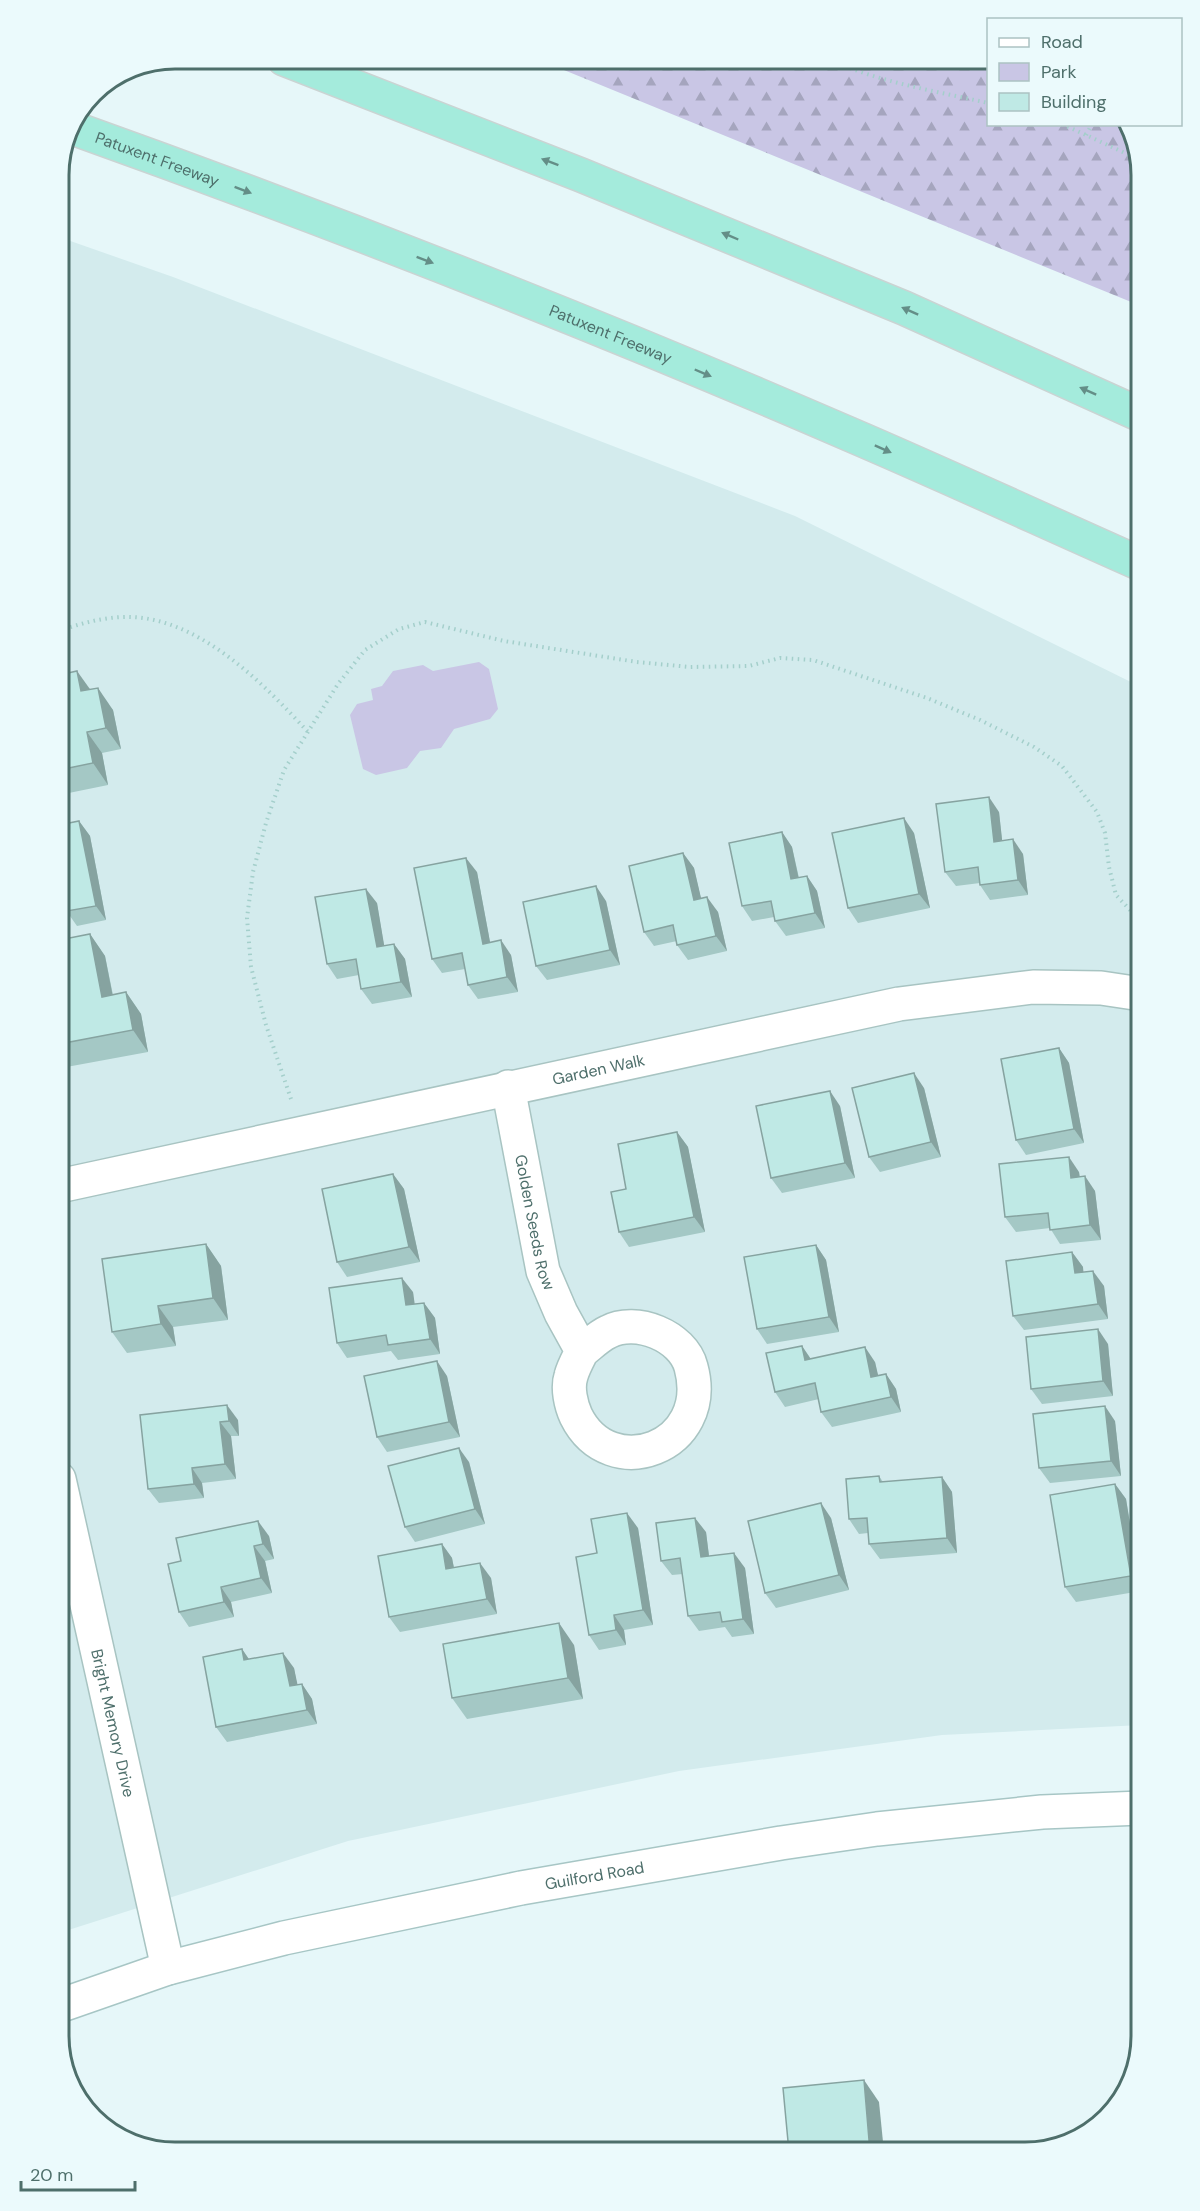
<svg xmlns="http://www.w3.org/2000/svg" width="1200" height="2211" viewBox="0 0 1200 2211" font-family="'DM Sans',sans-serif">
<defs>
<pattern id="forest-firs" width="22" height="20" patternUnits="userSpaceOnUse" patternTransform="scale(1.5)"><rect width="22" height="20" fill="#c9c6e5"/><path d="M5 1l3.5 6h-7zM16 11l3.5 6h-7z" fill="#a5a5be"/></pattern>
</defs>
<rect width="100%" height="100%" fill="#e6f7f9"/>
<polygon fill="#d3ebed" points="59,237 173,277 795,516 1141,687 1141,1725 942,1735 679,1771 348,1841 59,1933"/>
<polygon fill="url(#forest-firs)" points="537,59 988,59 988,124 1128,124 1132,130 1141,175 1141,306"/>
<polygon fill="#c9c6e5" points="479,662 489,669 498,709 490,719 454,729 441,748 420,751 407,768 376,775 363,769 350,715 357,704 373,700 371,689 382,686 393,671 423,665 433,671"/>
<g fill="none" stroke-linecap="round" stroke-linejoin="round">
<g stroke="#a8c4c2" stroke-width="36">
<g id="street">
<path id="s1" d="M 508,1087 L 543,1271 L 561,1313 L 582,1351 C 590,1345 599,1336 608,1332 C 636,1317 683,1336 691,1367 C 713,1448 610,1485 576,1416 C 571,1405 567,1388 571,1376 C 573,1368 578,1359 582,1351"/>
<path id="s2" d="M 59,1186 L 899,1004 L 1033,987 L 1101,988 L 1141,994"/>
<path id="s3" d="M 59,1479 L 168,1968"/>
</g>
</g>
<g stroke="#a7c6c5" stroke-width="36">
<g id="secondary">
<path id="s4" d="M 59,2006 L 168,1968 L 284,1938 L 521,1888 L 781,1843 L 877,1829 L 1042,1812 L 1141,1808"/>
</g>
</g>
<g stroke="#cad4d3" stroke-width="36">
<g id="highway">
<polyline points="284,59 581,175 904,308 1141,415"/>
<path id="s5" d="M 70,127 C 333,221 593,323 849,434 C 947,476 1044,521 1141,564"/>
</g>
</g>
<g stroke="#a4cfcb" stroke-width="4" stroke-dasharray="1.5 4.5" stroke-linecap="butt">
<path d="M 828,59 C 878,82 935,91 988,103"/>
<polyline points="1062,124 1138,159"/>
<polyline points="1086,135 1092,124"/>
<path d="M 59,631 C 79,624 100,618 122,617 C 196,614 262,682 308,732"/>
<polyline points="291,1099 266,1025 251,967 247,918 253,872 266,823 284,770 338,684 365,650 399,629 425,622 504,641 637,662 690,667 749,666 780,658 813,660 927,698 980,720 1034,747 1062,766 1097,812 1105,833 1109,867 1116,895 1131,911 1141,917"/>
</g>
<use href="#street" stroke="#fff" stroke-width="33"/>
<use href="#secondary" stroke="#fff" stroke-width="33"/>
<use href="#highway" stroke="#a4ebdc" stroke-width="33"/>
</g>
<g fill="#a4c8c5">
<polygon points="59,675 90,689 113,710 121,749 102,753 108,785 59,795"/>
<polygon points="999,812 1002,841 1023,854 1028,895 990,900 980,885 980,883 956,886 945,872"/>
<polygon points="79,821 90,836 106,920 77,926 70,916 59,918 59,825"/>
<polygon points="782,832 792,847 799,878 807,876 817,891 825,928 786,936 775,921 774,917 752,921 742,906"/>
<polygon points="914,833 930,908 858,923 848,908"/>
<polygon points="683,853 694,868 701,899 718,912 727,951 688,960 677,945 677,941 654,946 644,932"/>
<polygon points="477,872 490,942 511,955 518,992 478,999 468,985 465,969 442,973 432,959"/>
<polygon points="606,901 620,965 547,980 536,966"/>
<polygon points="377,903 384,946 394,944 405,959 412,997 372,1004 361,989 359,975 337,979 327,964"/>
<polygon points="90,934 105,956 113,995 126,992 141,1014 148,1052 61,1068 59,1065 59,940"/>
<polygon points="1059,1048 1069,1063 1084,1143 1026,1155 1016,1140"/>
<polygon points="924,1088 941,1157 880,1172 869,1157"/>
<polygon points="840,1106 855,1178 782,1193 771,1178"/>
<polygon points="677,1132 688,1147 705,1232 629,1247 619,1232 626,1189"/>
<polygon points="1079,1172 1080,1177 1095,1191 1101,1240 1060,1244 1050,1228 1016,1232 1005,1217"/>
<polygon points="393,1174 404,1189 420,1262 347,1277 337,1262"/>
<polygon points="206,1244 221,1266 228,1320 173,1327 176,1346 127,1353 112,1332"/>
<polygon points="816,1245 826,1260 839,1332 767,1344 757,1329"/>
<polygon points="1072,1252 1083,1267 1083,1272 1104,1286 1108,1319 1024,1330 1013,1316"/>
<polygon points="413,1292 414,1304 424,1303 435,1318 440,1354 398,1360 391,1351 347,1358 337,1343"/>
<polygon points="1108,1344 1113,1396 1042,1404 1031,1389"/>
<polygon points="802,1346 811,1359 875,1362 878,1376 886,1374 896,1389 901,1412 832,1427 821,1412 819,1399 785,1407 775,1392"/>
<polygon points="447,1376 460,1437 387,1452 377,1437"/>
<polygon points="140,1415 238,1420 239,1436 231,1436 236,1479 202,1483 204,1498 159,1503 148,1489"/>
<polygon points="1115,1421 1121,1476 1050,1483 1039,1468"/>
<polygon points="469,1462 485,1524 415,1542 405,1527"/>
<polygon points="879,1476 883,1482 942,1477 952,1492 957,1553 880,1559 869,1544 868,1533 859,1534 849,1519"/>
<polygon points="1115,1484 1126,1499 1141,1591 1076,1602 1065,1587"/>
<polygon points="831,1518 849,1590 776,1608 765,1593"/>
<polygon points="638,1528 653,1625 624,1630 626,1645 599,1650 589,1635 597,1553"/>
<polygon points="706,1532 709,1556 745,1568 754,1634 732,1637 725,1627 699,1631 688,1616 683,1574 672,1575 661,1561"/>
<polygon points="269,1536 274,1559 265,1561 272,1593 231,1602 234,1617 189,1627 179,1612 181,1561"/>
<polygon points="442,1544 452,1558 454,1568 491,1578 497,1614 400,1632 389,1617"/>
<polygon points="574,1645 583,1699 467,1719 452,1698"/>
<polygon points="242,1649 249,1659 294,1668 297,1685 302,1684 312,1699 317,1724 227,1742 216,1727"/>
</g>
<g fill="#86a3a0">
<polygon points="77,671 92,692 81,691"/>
<polygon points="98,688 113,710 121,749 106,728"/>
<polygon points="87,732 102,753 108,785 93,763"/>
<polygon points="989,797 999,812 1004,857 994,842"/>
<polygon points="904,818 914,833 930,908 919,894"/>
<polygon points="79,821 90,836 106,920 96,906"/>
<polygon points="782,832 792,847 802,894 791,879"/>
<polygon points="1013,839 1023,854 1028,895 1018,880"/>
<polygon points="683,853 694,868 705,915 694,900"/>
<polygon points="466,858 477,872 493,958 483,944"/>
<polygon points="807,876 817,891 825,928 815,913"/>
<polygon points="596,886 606,901 620,965 610,950"/>
<polygon points="366,889 377,903 387,962 377,947"/>
<polygon points="707,897 718,912 727,951 716,936"/>
<polygon points="90,934 105,956 117,1018 102,997"/>
<polygon points="501,940 511,955 518,992 507,977"/>
<polygon points="394,944 405,959 412,997 401,982"/>
<polygon points="126,992 141,1014 148,1052 133,1030"/>
<polygon points="1059,1048 1069,1063 1084,1143 1074,1129"/>
<polygon points="914,1073 924,1088 941,1157 931,1142"/>
<polygon points="830,1091 840,1106 855,1178 845,1163"/>
<polygon points="677,1132 688,1147 705,1232 694,1217"/>
<polygon points="1069,1157 1079,1172 1081,1193 1071,1178"/>
<polygon points="393,1174 404,1189 420,1262 409,1247"/>
<polygon points="1085,1176 1095,1191 1101,1240 1090,1225"/>
<polygon points="206,1244 221,1266 228,1320 213,1298"/>
<polygon points="816,1245 826,1260 839,1332 829,1317"/>
<polygon points="1072,1252 1083,1267 1085,1288 1075,1273"/>
<polygon points="1093,1271 1104,1286 1108,1319 1098,1304"/>
<polygon points="402,1278 413,1292 417,1320 406,1305"/>
<polygon points="424,1303 435,1318 440,1354 430,1339"/>
<polygon points="158,1306 173,1327 176,1346 161,1324"/>
<polygon points="1098,1329 1108,1344 1113,1396 1103,1381"/>
<polygon points="802,1346 812,1361 805,1360"/>
<polygon points="865,1347 875,1362 882,1392 871,1377"/>
<polygon points="437,1361 447,1376 460,1437 449,1422"/>
<polygon points="886,1374 896,1389 901,1412 891,1397"/>
<polygon points="227,1405 238,1420 239,1436 229,1421"/>
<polygon points="1105,1406 1115,1421 1121,1476 1111,1461"/>
<polygon points="220,1422 231,1436 236,1479 225,1464"/>
<polygon points="459,1448 469,1462 485,1524 475,1509"/>
<polygon points="192,1468 202,1483 204,1498 194,1484"/>
<polygon points="942,1477 952,1492 957,1553 947,1538"/>
<polygon points="1115,1484 1126,1499 1141,1591 1131,1576"/>
<polygon points="821,1503 831,1518 849,1590 839,1575"/>
<polygon points="627,1513 638,1528 653,1625 643,1610"/>
<polygon points="695,1518 706,1532 711,1572 701,1557"/>
<polygon points="258,1521 269,1536 274,1559 263,1544"/>
<polygon points="442,1544 452,1558 457,1584 446,1569"/>
<polygon points="254,1546 265,1561 272,1593 261,1578"/>
<polygon points="734,1553 745,1568 754,1634 743,1619"/>
<polygon points="480,1563 491,1578 497,1614 487,1599"/>
<polygon points="221,1587 231,1602 234,1617 224,1602"/>
<polygon points="614,1615 624,1630 626,1645 616,1630"/>
<polygon points="559,1623 574,1645 583,1699 568,1678"/>
<polygon points="242,1649 252,1664 244,1660"/>
<polygon points="283,1653 294,1668 301,1701 290,1686"/>
<polygon points="302,1684 312,1699 317,1724 307,1710"/>
<polygon points="864,2080 879,2102 884,2152 870,2152"/>
</g>
<g fill="#bfe9e5" stroke="#86a3a0" stroke-width="1.5">
<polygon points="77,671 81,691 98,688 106,728 87,732 93,763 59,770 59,675"/>
<polygon points="989,797 994,842 1013,839 1018,880 980,885 978,867 945,872 936,804"/>
<polygon points="904,818 919,894 848,908 832,833"/>
<polygon points="79,821 96,906 67,911 65,900 59,901 59,825"/>
<polygon points="782,832 791,879 807,876 815,913 775,921 771,901 742,906 729,843"/>
<polygon points="683,853 694,900 707,897 716,936 677,945 673,925 644,932 629,866"/>
<polygon points="466,858 483,944 501,940 507,977 468,985 462,953 432,959 414,868"/>
<polygon points="596,886 610,950 536,966 523,902"/>
<polygon points="366,889 377,947 394,944 401,982 361,989 356,959 327,964 315,897"/>
<polygon points="90,934 102,997 126,992 133,1030 59,1044 59,940"/>
<polygon points="1059,1048 1074,1129 1016,1140 1001,1059"/>
<polygon points="914,1073 931,1142 869,1157 852,1088"/>
<polygon points="830,1091 845,1163 771,1178 756,1106"/>
<polygon points="677,1132 694,1217 619,1232 611,1192 626,1189 618,1144"/>
<polygon points="1069,1157 1071,1178 1085,1176 1090,1225 1050,1230 1048,1213 1005,1217 999,1164"/>
<polygon points="393,1174 409,1247 337,1262 322,1189"/>
<polygon points="206,1244 213,1298 158,1306 161,1324 112,1332 102,1259"/>
<polygon points="816,1245 829,1317 757,1329 744,1257"/>
<polygon points="1072,1252 1075,1273 1093,1271 1098,1304 1013,1316 1006,1261"/>
<polygon points="402,1278 406,1305 424,1303 430,1339 388,1345 386,1335 337,1343 329,1288"/>
<polygon points="1098,1329 1103,1381 1031,1389 1026,1337"/>
<polygon points="802,1346 805,1360 865,1347 871,1377 886,1374 891,1397 821,1412 815,1383 775,1392 766,1353"/>
<polygon points="437,1361 449,1422 377,1437 364,1376"/>
<polygon points="227,1405 229,1421 220,1422 225,1464 192,1468 194,1484 148,1489 140,1415"/>
<polygon points="1105,1406 1111,1461 1039,1468 1033,1414"/>
<polygon points="459,1448 475,1509 405,1527 388,1466"/>
<polygon points="879,1476 880,1482 942,1477 947,1538 869,1544 867,1518 849,1519 846,1479"/>
<polygon points="1115,1484 1131,1576 1065,1587 1050,1495"/>
<polygon points="821,1503 839,1575 765,1593 748,1521"/>
<polygon points="627,1513 643,1610 614,1615 616,1630 589,1635 576,1557 597,1553 591,1519"/>
<polygon points="695,1518 701,1557 734,1553 743,1619 722,1622 720,1612 688,1616 680,1558 661,1561 656,1523"/>
<polygon points="258,1521 263,1544 254,1546 261,1578 221,1587 224,1602 179,1612 168,1564 181,1561 176,1538"/>
<polygon points="442,1544 446,1569 480,1563 487,1599 389,1617 378,1556"/>
<polygon points="559,1623 568,1678 452,1698 443,1644"/>
<polygon points="242,1649 244,1660 283,1653 290,1686 302,1684 307,1710 216,1727 203,1657"/>
<polygon points="864,2080 870,2152 789,2152 783,2088"/>
</g>
<defs><path id="oneway-solid" d="M-6-.8H1V-3.2L6.5 0L1 3.2V.8H-6Z" transform="scale(1.5)"/></defs>
<g fill="#648e87">
<use href="#oneway-solid" transform="translate(550 162) rotate(-159)"/>
<use href="#oneway-solid" transform="translate(243 190) rotate(21)"/>
<use href="#oneway-solid" transform="translate(730 236) rotate(-157)"/>
<use href="#oneway-solid" transform="translate(425 260) rotate(21)"/>
<use href="#oneway-solid" transform="translate(910 311) rotate(-156)"/>
<use href="#oneway-solid" transform="translate(703 373) rotate(23)"/>
<use href="#oneway-solid" transform="translate(1088 391) rotate(-156)"/>
<use href="#oneway-solid" transform="translate(883 449) rotate(24)"/>
</g>
<g text-anchor="middle" stroke-width="4.5" stroke-linejoin="round" paint-order="stroke">
<g font-size="16" fill="#4e6f6b" stroke="#ebfafc">
<text dy="6" stroke="none"><textPath href="#s5" startOffset="93">Patuxent Freeway</textPath></text>
<text dy="6" stroke="none"><textPath href="#s5" startOffset="579">Patuxent Freeway</textPath></text>
<text dy="6" stroke="none"><textPath href="#s2" startOffset="552">Garden Walk</textPath></text>
<text dy="6" stroke="none"><textPath href="#s1" startOffset="138">Golden Seeds Row</textPath></text>
<text dy="6" stroke="none"><textPath href="#s3" startOffset="250">Bright Memory Drive</textPath></text>
<text dy="6" stroke="none"><textPath href="#s4" startOffset="552">Guilford Road</textPath></text>
</g>
</g>
<path d="M0 0H1200V2211H0ZM175 69H1025A106 106 0 0 1 1131 175V2036A106 106 0 0 1 1025 2142H175A106 106 0 0 1 69 2036V175A106 106 0 0 1 175 69Z" fill="#ebfafc" fill-rule="evenodd"/>
<path fill="none" stroke="#4e6f6b" stroke-width="3" d="M175 69H1025A106 106 0 0 1 1131 175V2036A106 106 0 0 1 1025 2142H175A106 106 0 0 1 69 2036V175A106 106 0 0 1 175 69Z"/>
<rect x="987" y="18" width="195" height="108" fill="#ebfafc" stroke="#acc2c2" stroke-width="1.5"/>
<rect x="999" y="38" width="30" height="9" fill="#ffffff" stroke="#acc2c2" stroke-width="1.5"/>
<text x="1041" y="48" font-size="18" fill="#4e6f6b">Road</text>
<rect x="999" y="63" width="30" height="18" fill="#c9c6e5" stroke="#acc2c2" stroke-width="1.5"/>
<text x="1041" y="78" font-size="18" fill="#4e6f6b">Park</text>
<rect x="999" y="93" width="30" height="18" fill="#bfe9e5" stroke="#acc2c2" stroke-width="1.5"/>
<text x="1041" y="108" font-size="18" fill="#4e6f6b">Building</text>
<path d="M21 2181v9h114v-9" fill="none" stroke="#4e6f6b" stroke-width="3"/>
<text x="30" y="2181" font-size="18" fill="#4e6f6b" stroke="#ebfafc" stroke-width="4.5" paint-order="stroke">20 m</text>
</svg>
